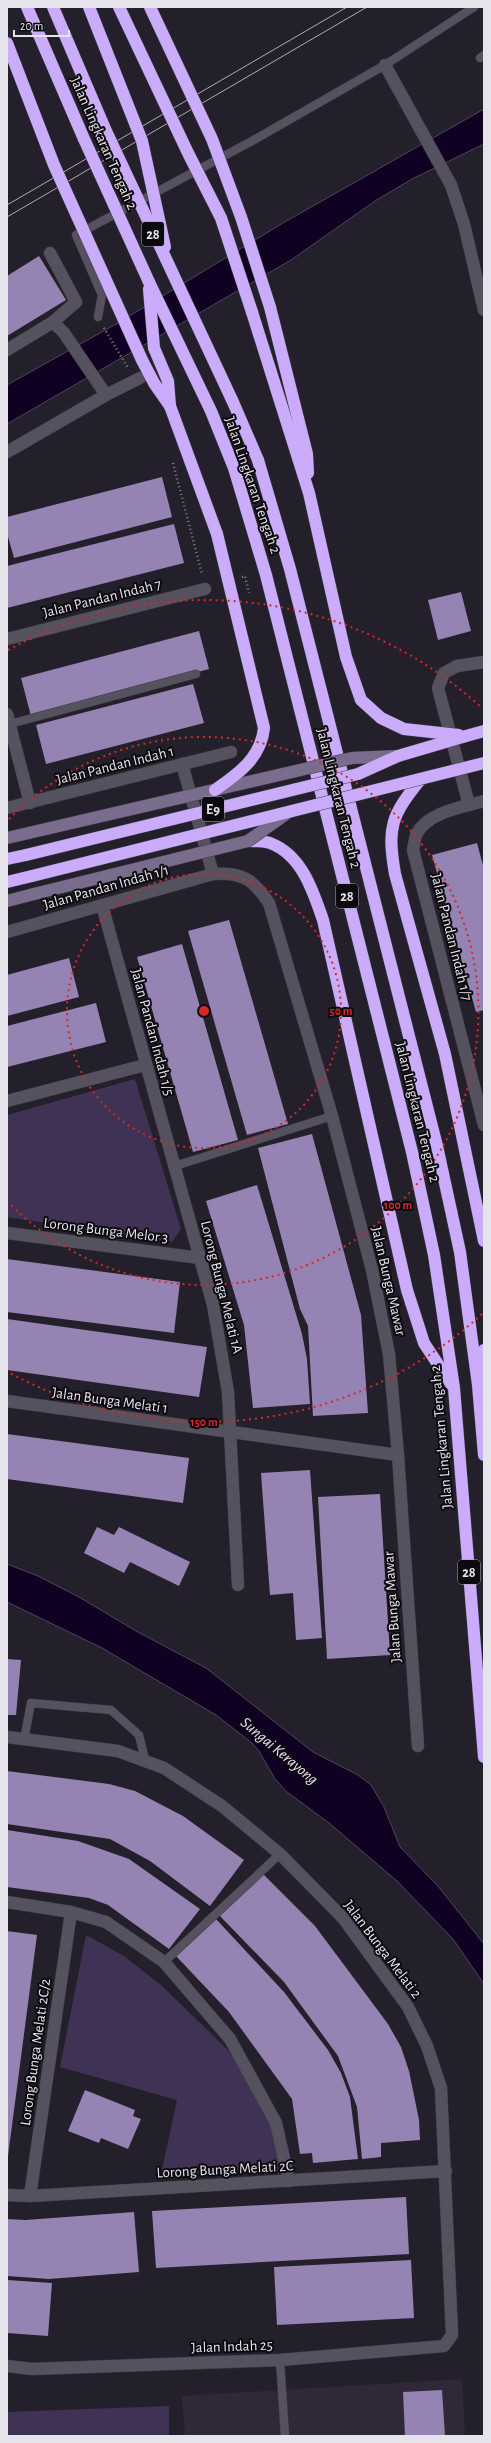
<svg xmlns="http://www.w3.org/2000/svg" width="491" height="2443" viewBox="0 0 491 2443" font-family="'Alegreya Sans',sans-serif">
<rect width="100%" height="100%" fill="#24202b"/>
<polygon fill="#2f2839" points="462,2379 465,2436 185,2436 182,2396"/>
<g fill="#3f3254">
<polygon points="135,1079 181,1229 172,1242 7,1217 7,1115"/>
<polygon points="86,1935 124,1956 161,1985 228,2050 271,2121 281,2173 161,2174 177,2100 60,2067"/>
<polygon points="169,2406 169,2436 7,2436 7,2412"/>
</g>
<g fill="#100022" stroke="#50445e">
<polygon points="484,109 484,144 412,179 375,201 291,260 7,424 7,385 118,323 283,223"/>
<polygon points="7,1564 38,1576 79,1597 136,1631 206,1668 313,1752 358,1775 371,1785 384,1807 400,1847 437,1885 484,1944 484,1984 453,1939 397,1881 329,1823 287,1792 275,1779 259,1751 252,1743 216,1715 102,1648 7,1602"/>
</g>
<g fill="#9583b3">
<polygon points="39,256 66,300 7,336 7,276"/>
<polygon points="162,477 172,517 14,558 7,533 7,517"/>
<polygon points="174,524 184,563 7,608 7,566"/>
<polygon points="461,592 471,631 438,640 428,600"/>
<polygon points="199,631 209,669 31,716 21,678"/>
<polygon points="193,684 204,723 46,764 36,725"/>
<polygon points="477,843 484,869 484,1010 476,1012 432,855"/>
<polygon points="229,920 288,1124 247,1135 188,931"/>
<polygon points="182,944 238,1140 193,1152 137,957"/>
<polygon points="69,958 79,997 7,1016 7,975"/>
<polygon points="96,1003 106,1042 7,1067 7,1026"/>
<polygon points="312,1134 361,1315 368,1413 313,1416 308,1326 300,1309 258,1148"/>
<polygon points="257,1185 302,1334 307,1359 310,1404 253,1408 244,1325 206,1201"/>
<polygon points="7,1259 180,1282 174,1333 7,1312"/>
<polygon points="7,1319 207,1347 199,1397 7,1370"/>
<polygon points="7,1434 189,1458 183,1503 7,1479"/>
<polygon points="310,1470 322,1638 296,1640 293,1593 270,1595 261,1473"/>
<polygon points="380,1494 390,1655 327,1659 318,1497"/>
<polygon points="97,1527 114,1535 119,1527 190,1562 179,1586 130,1562 124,1573 84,1553"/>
<polygon points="7,1659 21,1660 16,1715 7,1715"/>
<polygon points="7,1771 109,1784 135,1791 183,1816 244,1860 210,1906 150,1861 110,1839 7,1824"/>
<polygon points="7,1830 78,1841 129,1859 200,1909 169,1949 108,1905 89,1898 7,1887"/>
<polygon points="262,1873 315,1926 388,2024 401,2047 409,2071 419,2120 420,2140 381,2143 381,2157 362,2159 357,2107 338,2056 284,1982 219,1915"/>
<polygon points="216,1919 284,1992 328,2050 341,2073 350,2097 358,2159 313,2163 312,2153 300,2154 292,2099 229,2012 176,1956"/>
<polygon points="7,1931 37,1935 8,2156 7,2156"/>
<polygon points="85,2090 135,2110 133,2116 141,2119 128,2149 101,2138 99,2143 68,2131"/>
<polygon points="406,2197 409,2254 156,2268 152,2211"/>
<polygon points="134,2212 139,2272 49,2279 7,2276 7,2219 25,2220"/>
<polygon points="411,2260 414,2318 277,2325 274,2267"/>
<polygon points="7,2280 52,2283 48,2336 7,2333"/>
<polygon points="442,2390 445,2436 405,2436 403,2392"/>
</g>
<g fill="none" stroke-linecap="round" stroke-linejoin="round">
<g stroke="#413e47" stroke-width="9">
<g id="lane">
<polyline points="480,58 484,55"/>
<polyline points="98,317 102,295 76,235 252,141 385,65 474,7"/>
<polyline points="10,724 196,674"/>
<polyline points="175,1166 332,1116"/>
<polyline points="24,1740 31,1703 111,1710 139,1735 145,1760"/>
<polyline points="164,1962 280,1854"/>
<polyline points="280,2360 285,2436"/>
</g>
</g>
<g stroke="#413e47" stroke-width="13">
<g id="street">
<polyline points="385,65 451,185 464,224 484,310"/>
<polyline points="53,322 64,333 106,395"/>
<polyline points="7,350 53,322 76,302 50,253"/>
<polyline points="7,452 106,395 140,378"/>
<polyline points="7,639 205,589"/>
<polyline points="7,714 30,803"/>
<polyline points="182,764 213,874"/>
<path d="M 484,801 C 463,807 427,812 416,835 C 415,839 414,845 413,850 L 484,1125"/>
<polyline points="469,805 438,688 444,673 457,666 484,662"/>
<polyline points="7,808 231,752"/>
<polyline points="102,905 213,1305 228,1392 238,1585"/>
<path d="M 7,932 L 213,874 C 242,872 253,879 269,903 L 332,1116 L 372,1270 L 389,1354 L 398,1455 L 418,1746"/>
<polyline points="7,1101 145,1065"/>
<polyline points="7,1233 200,1258"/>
<polyline points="7,1401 398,1455"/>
<polyline points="7,1737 118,1751 164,1768 222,1806 280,1854 343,1918 408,2007 427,2046 441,2088 452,2335 444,2346 280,2360 32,2369 7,2366"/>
<polyline points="7,1902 71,1912 106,1922 164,1962 230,2039 276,2123 289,2181"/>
<polyline points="7,2195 30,2196 446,2171"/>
<polyline points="30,2196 71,1912"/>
</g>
</g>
<g stroke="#413e47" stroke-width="13">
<g id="secondary">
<polyline points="7,838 20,835"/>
<polyline points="7,901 34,894"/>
</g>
</g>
<g stroke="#413e47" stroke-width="13">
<g id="highway">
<polyline points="27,7 84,139"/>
<polyline points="149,282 211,411 234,468 266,575 412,1152 434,1255 454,1388 484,1757"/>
<polyline points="149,289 154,348 168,381 170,406 217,534"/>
<polyline points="270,307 307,454 308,473"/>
<polyline points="252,312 309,493 346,657 361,700 381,718"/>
<polyline points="142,360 154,383 170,406"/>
<polyline points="258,460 290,569 437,1146 460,1252 478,1385 484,1455"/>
<polyline points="466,736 484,731"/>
<path d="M 420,780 C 391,816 387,827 395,874 L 445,1054 L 484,1241"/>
<path d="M 248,841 C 255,841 264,841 270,843 C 302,855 313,891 323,920 L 407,1290 L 424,1343 L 451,1384"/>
<polyline points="7,859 26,855"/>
<polyline points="7,882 32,876"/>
<polyline points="480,1374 484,1350"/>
</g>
</g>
<g stroke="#84818a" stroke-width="2.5" stroke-dasharray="1 3" stroke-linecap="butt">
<polyline points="104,328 128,368"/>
<polyline points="173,463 202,574"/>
<polyline points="242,577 245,576 249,593"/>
</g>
<use href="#lane" stroke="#56515e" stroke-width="8"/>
<use href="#street" stroke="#56515e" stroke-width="12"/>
<use href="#secondary" stroke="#796c8d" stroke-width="12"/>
<use href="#highway" stroke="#caacfb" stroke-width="12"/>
<g stroke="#adabb3" stroke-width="1">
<polyline points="7,205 347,7"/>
<polyline points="7,217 367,7"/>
</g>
<g stroke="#413e47" stroke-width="13" stroke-linecap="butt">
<g id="secondary-bridge">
<polyline points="20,835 352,758 398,756"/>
<polyline points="34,894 248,841 286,814"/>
</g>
</g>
<g stroke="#413e47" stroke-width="13" stroke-linecap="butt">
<g id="highway-bridge">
<polyline points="53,7 106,131 233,402 258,460"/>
<polyline points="89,7 142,141 165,247"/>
<polyline points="119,7 188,153 221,218 252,312"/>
<polyline points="150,7 212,139 241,217 270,307"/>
<polyline points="7,43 54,165 142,360"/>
<polyline points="84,139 149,282"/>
<polyline points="381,718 404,729 459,735"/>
<path d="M 215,790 C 238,774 261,758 264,728 L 217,534"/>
<polyline points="26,855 358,774 398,756 466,736"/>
<polyline points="32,876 484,763"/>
</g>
</g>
<use href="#secondary-bridge" stroke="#796c8d" stroke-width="12"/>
<use href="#highway-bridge" stroke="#caacfb" stroke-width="12"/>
</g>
<g fill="none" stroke="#d62828" stroke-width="2" stroke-dasharray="2 4">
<circle cx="204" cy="1011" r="137"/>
<path d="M9 819A274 274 0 1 1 9 1203"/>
<path d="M482 1314A411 411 0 0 1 8 1372M8 650A411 411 0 0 1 482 708"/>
</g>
<g text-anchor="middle" stroke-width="4" stroke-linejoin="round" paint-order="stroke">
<g fill="#0c0a0f" stroke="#a5a3a9" stroke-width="1">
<rect x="142" y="222" width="22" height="24" rx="3"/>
<rect x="202" y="797" width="22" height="24" rx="3"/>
<rect x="336" y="884" width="22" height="24" rx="3"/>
<rect x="458" y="1560" width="22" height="24" rx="3"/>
</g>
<g font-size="14" font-weight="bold" fill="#e6e4eb">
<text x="153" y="239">28</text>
<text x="213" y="814">E9</text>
<text x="347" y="901">28</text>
<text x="469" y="1577">28</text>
</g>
<g font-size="15" fill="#e6e4eb" stroke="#0c0a0f">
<text transform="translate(104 143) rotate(66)" y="5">Jalan Lingkaran Tengah 2</text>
<text transform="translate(253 485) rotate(71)" y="5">Jalan Lingkaran Tengah 2</text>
<text transform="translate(102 598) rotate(-14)" y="5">Jalan Pandan Indah 7</text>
<text transform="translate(115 765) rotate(-14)" y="5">Jalan Pandan Indah 1</text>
<text transform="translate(339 798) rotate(76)" y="5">Jalan Lingkaran Tengah 2</text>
<text transform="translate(106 887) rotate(-16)" y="5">Jalan Pandan Indah 1/1</text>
<text transform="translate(452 937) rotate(76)" y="5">Jalan Pandan Indah 1/7</text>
<text transform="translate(153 1032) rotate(75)" y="5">Jalan Pandan Indah 1/5</text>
<text transform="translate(418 1112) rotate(76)" y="5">Jalan Lingkaran Tengah 2</text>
<text transform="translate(106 1230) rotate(7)" y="5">Lorong Bunga Melor 3</text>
<text transform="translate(389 1281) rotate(77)" y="5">Jalan Bunga Mawar</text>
<text transform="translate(222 1287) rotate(76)" y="5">Lorong Bunga Melati 1A</text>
<text transform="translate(110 1400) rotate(8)" y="5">Jalan Bunga Melati 1</text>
<text transform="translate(441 1437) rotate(-95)" y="5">Jalan Lingkaran Tengah 2</text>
<text transform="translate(392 1607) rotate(-94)" y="5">Jalan Bunga Mawar</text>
<text transform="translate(383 1949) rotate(53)" y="5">Jalan Bunga Melati 2</text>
<text transform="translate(35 2052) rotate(-82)" y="5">Lorong Bunga Melati 2C/2</text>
<text transform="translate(225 2169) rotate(-3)" y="5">Lorong Bunga Melati 2C</text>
<text transform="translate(232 2346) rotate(-2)" y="5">Jalan Indah 25</text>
</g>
<g font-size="16" font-style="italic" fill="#e6dcfa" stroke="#0c0a0f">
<text transform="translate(280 1750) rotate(40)" y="6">Sungai Kerayong</text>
</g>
</g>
<circle cx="204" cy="1011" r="6" fill="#d62828" stroke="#0c0a0f" stroke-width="2"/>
<g font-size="12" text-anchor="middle" font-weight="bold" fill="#d62828" stroke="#0c0a0f" stroke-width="4" stroke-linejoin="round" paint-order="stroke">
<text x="341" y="1015">50 m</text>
<text x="398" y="1209">100 m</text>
<text x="204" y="1426">150 m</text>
</g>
<rect width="491" height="2443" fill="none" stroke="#e6e4eb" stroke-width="16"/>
<path d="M14 30v6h55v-6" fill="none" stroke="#e6e4eb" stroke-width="2"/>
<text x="20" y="30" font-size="12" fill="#e6e4eb" stroke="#0c0a0f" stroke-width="3" paint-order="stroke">20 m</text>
</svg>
